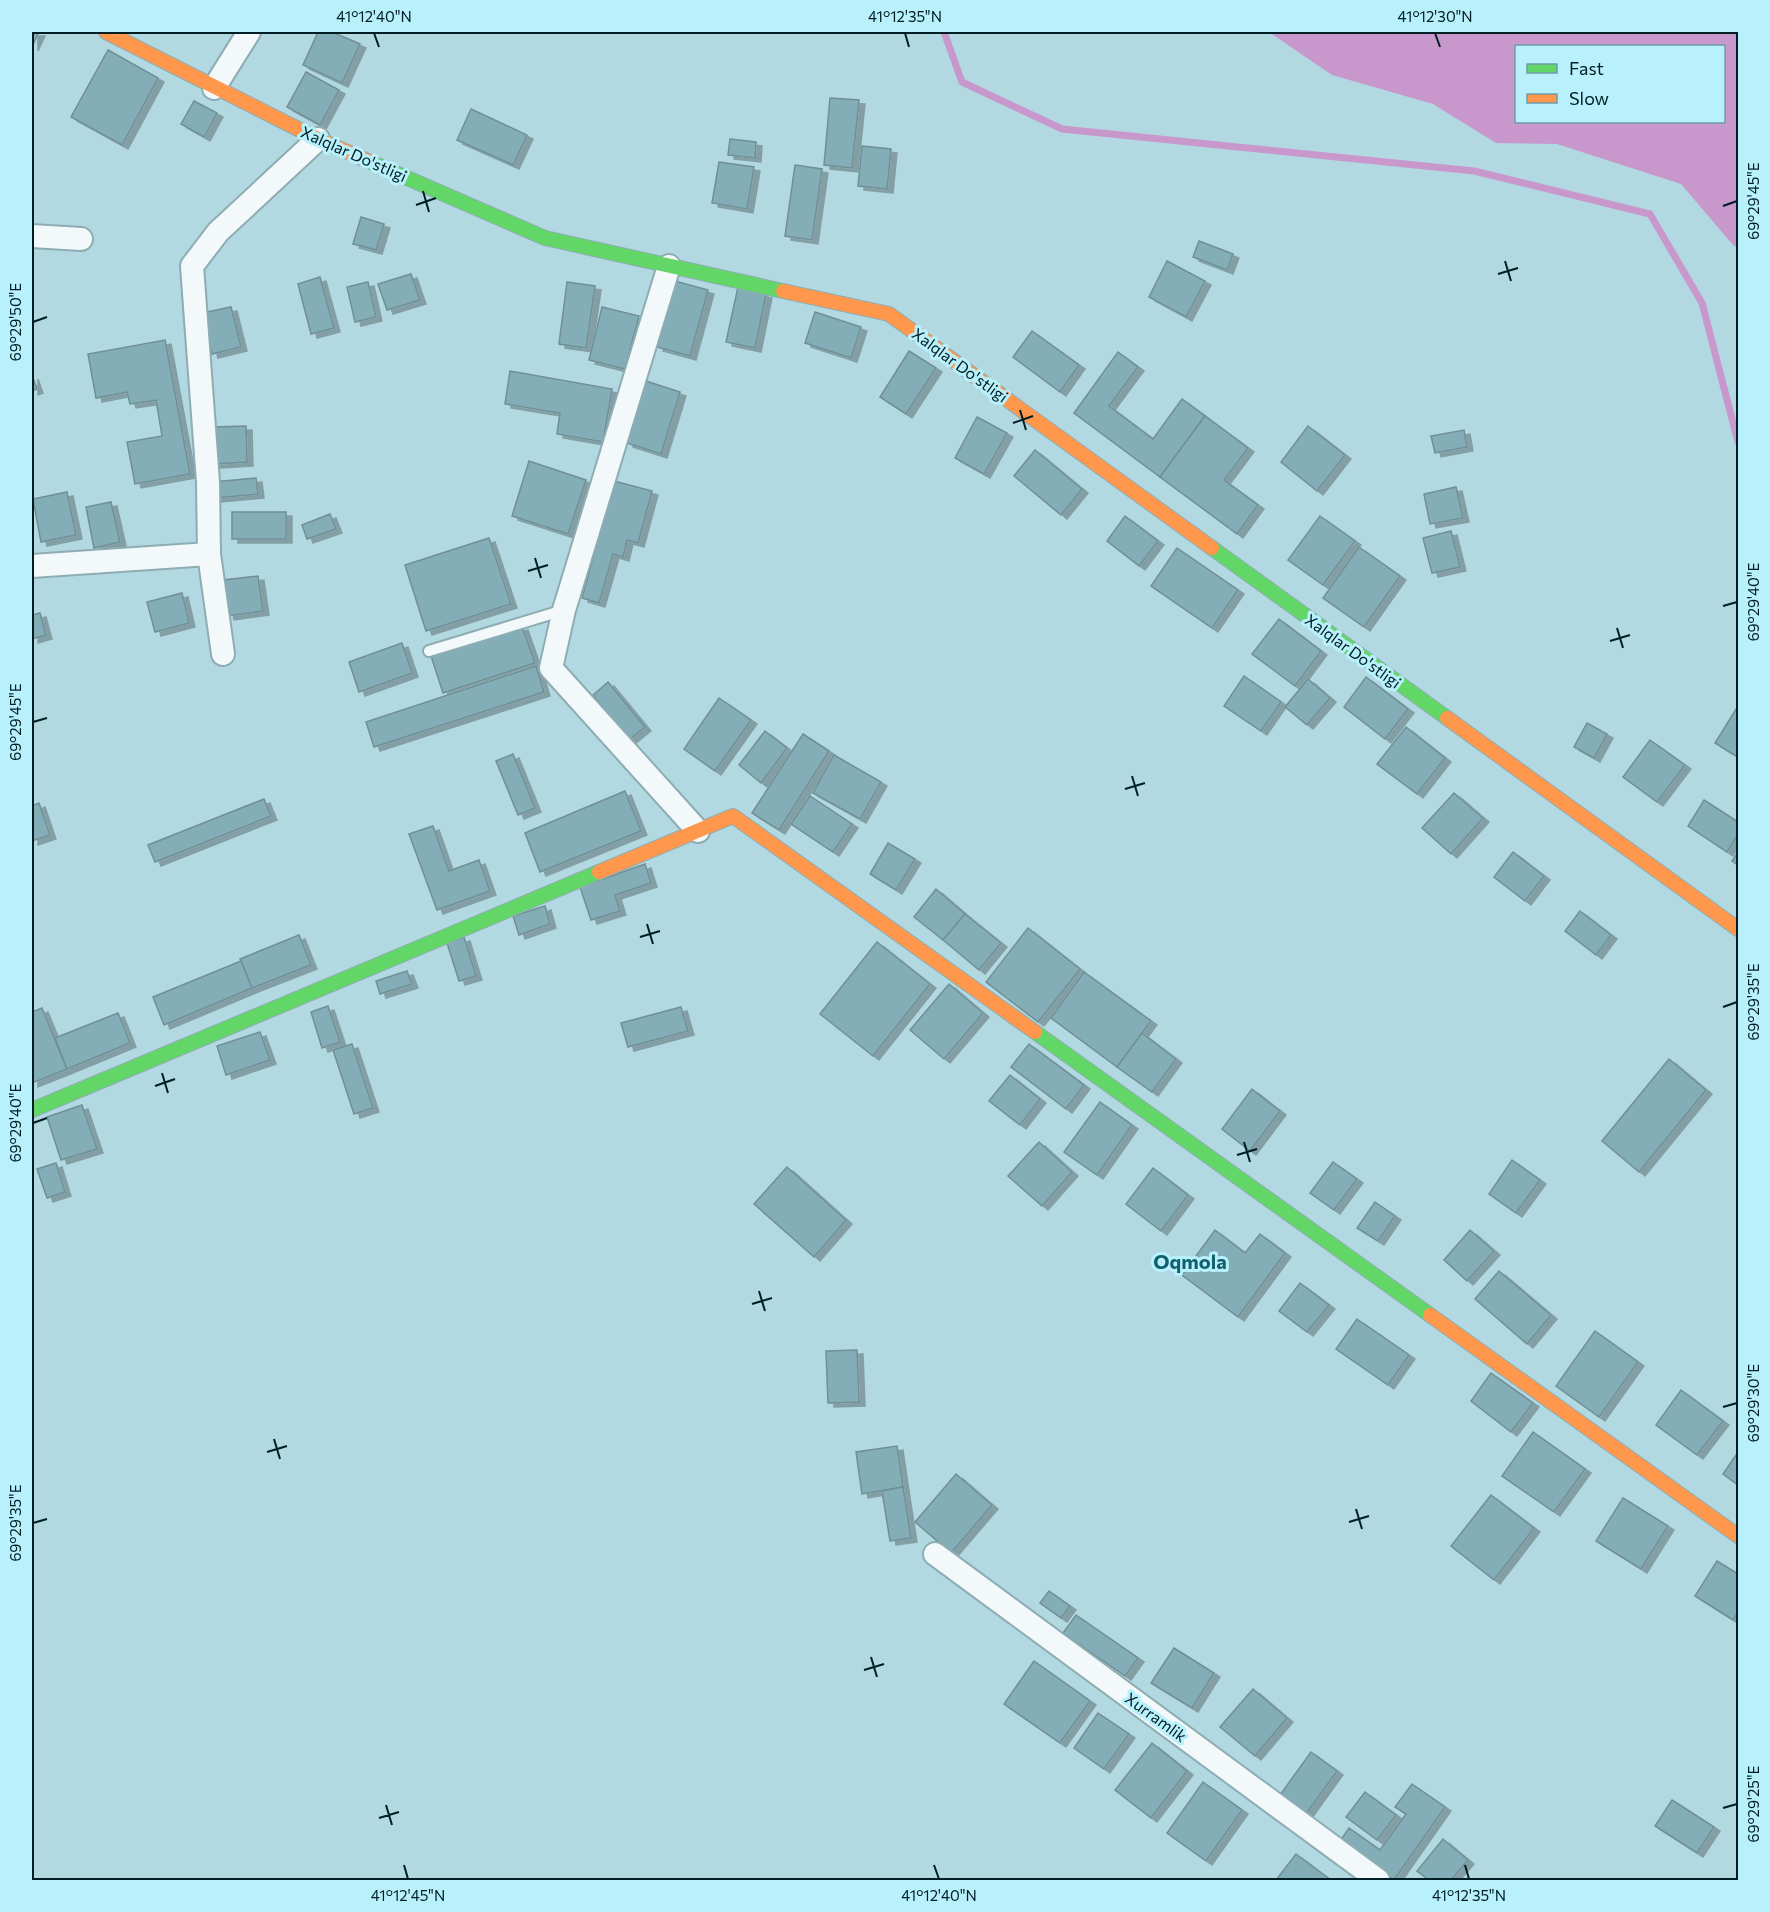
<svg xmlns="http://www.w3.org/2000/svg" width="1770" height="1912" viewBox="0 0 1770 1912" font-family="Commissioner,sans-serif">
<defs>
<filter id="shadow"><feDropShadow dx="6" dy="4" stdDeviation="0" flood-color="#0004"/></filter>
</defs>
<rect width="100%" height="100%" fill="#b2d8e1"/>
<path fill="#c898cd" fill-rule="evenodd" d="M 1269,32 L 1738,32 L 1738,248 L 1733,245 L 1681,184 L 1557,144 L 1496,143 L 1433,104 L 1332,75 ZM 1516,46 L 1724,46 L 1724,122 L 1516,122 Z"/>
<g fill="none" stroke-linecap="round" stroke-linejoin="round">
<polyline stroke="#c898cd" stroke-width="7" points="944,32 962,82 1062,129 1474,171 1650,214 1702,303 1738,442"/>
</g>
<g fill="#84aeb7" stroke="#708f96" stroke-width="1.5" filter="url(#shadow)">
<polygon points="32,32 39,32 32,47"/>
<polygon points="318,32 332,32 360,44 342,83 303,65"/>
<polygon points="108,50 158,78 122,145 71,117"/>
<polygon points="306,72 339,90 320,125 287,107"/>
<polygon points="830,98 859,100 852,168 824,165"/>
<polygon points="194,101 217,113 204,137 181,124"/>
<polygon points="471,109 527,135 513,165 457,140"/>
<polygon points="730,139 756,142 755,158 728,155"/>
<polygon points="862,146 891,149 887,189 858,186"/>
<polygon points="719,162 754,167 747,209 712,203"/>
<polygon points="795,165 822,169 812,240 785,236"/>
<polygon points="361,217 384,224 376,250 353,244"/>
<polygon points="1199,241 1233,254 1227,270 1193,257"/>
<polygon points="1167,261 1205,281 1186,317 1149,297"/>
<polygon points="411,274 420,300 387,310 378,284"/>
<polygon points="320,277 334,328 311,334 298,284"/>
<polygon points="675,281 708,290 690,356 657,347"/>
<polygon points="368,282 376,317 355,322 347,287"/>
<polygon points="567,282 595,286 586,348 559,344"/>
<polygon points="738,287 766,294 755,348 726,342"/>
<polygon points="231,307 241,347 212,354 202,313"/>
<polygon points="602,307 639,316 625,369 589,360"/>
<polygon points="815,312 861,327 851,358 805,343"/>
<polygon points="1032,331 1079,365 1060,392 1013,357"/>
<polygon points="165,340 190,474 135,484 127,442 162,436 156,400 130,404 127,392 96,398 88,354"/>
<polygon points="909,351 936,368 906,414 880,397"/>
<polygon points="1118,352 1138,367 1109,406 1153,439 1182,399 1205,416 1160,477 1074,413"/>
<polygon points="510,371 612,389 603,442 557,434 560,413 505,404"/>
<polygon points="32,375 37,389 32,391"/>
<polygon points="646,381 680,392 661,454 627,443"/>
<polygon points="1205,416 1248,448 1224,480 1258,505 1237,534 1160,477"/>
<polygon points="977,417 1007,433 984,474 955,458"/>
<polygon points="246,426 247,462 214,464 213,427"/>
<polygon points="1308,426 1345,455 1317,491 1281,462"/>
<polygon points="1464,430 1467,447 1435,453 1431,436"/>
<polygon points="1035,450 1082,489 1061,515 1014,476"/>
<polygon points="529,461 586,480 568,534 512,516"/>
<polygon points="256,478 258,494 215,498 213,482"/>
<polygon points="614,481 652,491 638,543 627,540 623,557 613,554 599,603 582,598"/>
<polygon points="1456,487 1463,518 1430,524 1424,494"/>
<polygon points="67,492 76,535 41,542 33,499"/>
<polygon points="111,502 120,542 94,548 86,507"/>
<rect x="232" y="512" width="54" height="27"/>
<polygon points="330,514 336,529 307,539 302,525"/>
<polygon points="1125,516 1158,541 1139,566 1107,541"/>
<polygon points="1320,516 1355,541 1323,585 1288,560"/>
<polygon points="1451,531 1460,567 1432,573 1423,538"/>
<polygon points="489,538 511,604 426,631 405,565"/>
<polygon points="1359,547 1400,576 1364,627 1323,598"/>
<polygon points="1177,548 1238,590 1212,628 1151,586"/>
<polygon points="258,576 263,611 228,616 223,580"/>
<polygon points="182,593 189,623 155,632 147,602"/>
<polygon points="40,613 46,635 32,639 32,615"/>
<polygon points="1279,619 1321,651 1295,686 1252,654"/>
<polygon points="522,626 535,663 443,693 431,656"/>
<polygon points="402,643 412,673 359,692 349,662"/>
<polygon points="536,666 544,692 374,747 366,722"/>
<polygon points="1244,676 1281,702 1261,731 1224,706"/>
<polygon points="1366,677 1408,709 1385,739 1344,707"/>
<polygon points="1308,679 1330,698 1307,725 1285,707"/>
<polygon points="608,682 645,727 629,740 593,695"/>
<polygon points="719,698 751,720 715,771 684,749"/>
<polygon points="1738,706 1738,752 1736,756 1715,743"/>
<polygon points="1587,723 1607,734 1594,758 1574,747"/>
<polygon points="1406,727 1445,758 1417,794 1377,764"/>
<polygon points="765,731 787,748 761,783 739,765"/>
<polygon points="803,734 829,751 779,830 752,813"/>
<polygon points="1650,740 1685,765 1657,802 1623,777"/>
<polygon points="513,754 535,808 518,815 496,761"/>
<polygon points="834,755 881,782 860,819 813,793"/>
<polygon points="625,791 641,831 540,872 525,833"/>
<polygon points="1454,793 1483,818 1451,854 1422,828"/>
<polygon points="810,796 852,824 833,852 791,824"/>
<polygon points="264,799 271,816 155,862 148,845"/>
<polygon points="1704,800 1738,822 1738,834 1727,852 1688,826"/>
<polygon points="39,803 50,835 32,841 32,806"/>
<polygon points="433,826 449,871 479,860 490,891 437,910 409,834"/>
<polygon points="888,843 915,859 896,890 870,874"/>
<polygon points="1513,852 1544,876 1525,901 1494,877"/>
<polygon points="1738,852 1738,865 1732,861"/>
<polygon points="645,864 651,883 615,895 620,911 591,920 580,887"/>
<polygon points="936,889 965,914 943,940 914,917"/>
<polygon points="545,906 550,924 519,935 513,916"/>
<polygon points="1580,911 1611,935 1596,955 1565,931"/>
<polygon points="965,914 1001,943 979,970 943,940"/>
<polygon points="1028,928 1080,969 1038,1022 986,982"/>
<polygon points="299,935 311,965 252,988 240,959"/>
<polygon points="464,937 476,976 459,981 447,943"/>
<polygon points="877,942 930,984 873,1056 820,1014"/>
<polygon points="241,961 252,988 164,1025 153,997"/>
<polygon points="407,971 412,984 380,994 376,981"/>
<polygon points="1084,972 1151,1021 1117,1067 1051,1018"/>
<polygon points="949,984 983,1013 944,1059 910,1030"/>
<polygon points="328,1006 340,1042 322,1048 311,1012"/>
<polygon points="681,1007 688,1031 628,1047 621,1023"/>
<polygon points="42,1008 67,1069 32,1083 32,1012"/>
<polygon points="118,1013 130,1043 67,1069 55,1038"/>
<polygon points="260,1032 270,1060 226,1075 217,1046"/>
<polygon points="1142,1033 1176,1059 1152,1092 1117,1067"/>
<polygon points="352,1044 373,1108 354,1114 333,1050"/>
<polygon points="1029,1044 1084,1085 1066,1109 1011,1067"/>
<polygon points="1669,1059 1706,1090 1639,1172 1602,1141"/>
<polygon points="1010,1075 1040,1099 1020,1125 989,1101"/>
<polygon points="1252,1089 1280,1111 1250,1151 1222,1129"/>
<polygon points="1100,1102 1132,1125 1097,1175 1064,1152"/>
<polygon points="82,1105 97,1149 61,1160 47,1117"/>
<polygon points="1039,1142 1072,1172 1042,1206 1008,1176"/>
<polygon points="1512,1160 1540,1180 1516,1213 1489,1194"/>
<polygon points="1333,1162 1357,1179 1334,1210 1310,1193"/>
<polygon points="56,1163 65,1192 47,1198 37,1169"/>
<polygon points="787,1167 846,1220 814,1257 754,1204"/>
<polygon points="1153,1168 1188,1195 1161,1231 1126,1204"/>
<polygon points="1375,1202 1395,1216 1378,1241 1357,1228"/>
<polygon points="1215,1230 1245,1253 1260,1234 1285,1253 1238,1317 1182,1275"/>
<polygon points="1470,1230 1494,1251 1467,1281 1444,1260"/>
<polygon points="1499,1271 1551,1315 1527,1344 1475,1299"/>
<polygon points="1300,1283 1329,1305 1307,1332 1279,1311"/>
<polygon points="1357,1319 1409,1355 1388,1385 1336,1349"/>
<polygon points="1595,1331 1638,1362 1599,1417 1556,1386"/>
<polygon points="857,1350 859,1402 828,1403 826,1351"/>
<polygon points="1491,1373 1533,1403 1511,1432 1471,1401"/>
<polygon points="1681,1390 1723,1421 1697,1455 1656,1425"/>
<polygon points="1533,1432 1585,1469 1554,1512 1502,1476"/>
<polygon points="897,1446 903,1487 862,1494 856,1452"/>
<polygon points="1738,1452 1738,1485 1723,1474"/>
<polygon points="956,1474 992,1505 951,1553 915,1522"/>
<polygon points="903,1487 911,1538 890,1541 882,1491"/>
<polygon points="1491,1495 1534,1528 1494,1580 1451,1546"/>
<polygon points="1623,1498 1668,1526 1641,1569 1596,1541"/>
<polygon points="1717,1561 1738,1574 1738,1612 1733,1620 1695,1596"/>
<polygon points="1049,1591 1070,1606 1061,1618 1040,1603"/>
<polygon points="1076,1615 1138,1658 1125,1676 1063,1633"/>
<polygon points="1174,1648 1214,1673 1192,1708 1151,1683"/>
<polygon points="1034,1661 1090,1701 1060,1743 1004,1704"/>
<polygon points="1253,1689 1287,1718 1255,1756 1220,1727"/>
<polygon points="1098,1713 1129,1734 1104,1769 1074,1748"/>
<polygon points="1152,1743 1187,1771 1151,1818 1115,1790"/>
<polygon points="1311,1752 1337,1771 1306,1814 1280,1795"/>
<polygon points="1203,1782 1242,1810 1206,1861 1167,1833"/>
<polygon points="1412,1784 1445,1807 1394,1880 1340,1841 1349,1828 1380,1850 1406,1814 1395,1807"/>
<polygon points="1365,1792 1396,1815 1377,1840 1346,1817"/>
<polygon points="1672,1800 1714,1827 1697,1853 1655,1826"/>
<polygon points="1443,1839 1468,1860 1451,1880 1429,1880 1417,1871"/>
<polygon points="1296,1854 1328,1878 1326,1880 1276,1880"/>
</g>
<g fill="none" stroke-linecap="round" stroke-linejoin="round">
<g stroke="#8eadb3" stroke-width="14">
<polyline id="lane" points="429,651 564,610"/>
</g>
<g stroke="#8eadb3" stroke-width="26">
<g id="street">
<polyline points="214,88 249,32"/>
<polyline points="32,236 81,239"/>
<polyline points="669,266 564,610 551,668 698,831"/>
<polyline points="32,566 209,554"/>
<polyline points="223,654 209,554 208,482 192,266 218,232 318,139"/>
<polyline points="935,1554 1378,1880"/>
</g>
</g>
<g stroke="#8eadb3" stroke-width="16">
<g id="fast">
<polyline points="368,161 545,238 783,291"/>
<polyline points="1212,548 1447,718"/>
<polyline points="1035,1032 1430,1315"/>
<polyline points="32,1110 599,872"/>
</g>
</g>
<g stroke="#8eadb3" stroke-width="16">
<g id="slow">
<polyline points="106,32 318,139 368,161"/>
<polyline points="783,291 889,314 1212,548"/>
<polyline points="1447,718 1738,929"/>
<polyline points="599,872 733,816 1035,1032"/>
<polyline points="1430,1315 1738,1536"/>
</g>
</g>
<use href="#lane" stroke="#f3f9fa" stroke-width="10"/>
<use href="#street" stroke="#f3f9fa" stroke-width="22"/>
<use href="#fast" stroke="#63d668" stroke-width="14"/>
<use href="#slow" stroke="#ff974d" stroke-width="14"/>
</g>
<path fill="none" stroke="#011e24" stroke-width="2" d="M 374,33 L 379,47M 905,33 L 909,47M 1435,33 L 1440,47M 423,191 L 429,212M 416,205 L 436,198M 1723,206 L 1737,201M 1505,261 L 1511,281M 1498,274 L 1518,268M 33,322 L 47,317M 1020,410 L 1026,430M 1013,423 L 1033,416M 535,558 L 541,578M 528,571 L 548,565M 1723,606 L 1737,602M 1617,628 L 1623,648M 1610,641 L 1630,635M 33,722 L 47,718M 1132,776 L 1138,796M 1125,789 L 1145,783M 647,924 L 653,944M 640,937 L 660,931M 1723,1007 L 1737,1002M 162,1073 L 168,1093M 155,1086 L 175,1079M 33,1123 L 47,1118M 1244,1142 L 1250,1162M 1237,1155 L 1257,1149M 759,1291 L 765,1311M 752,1304 L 772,1298M 1723,1407 L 1737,1403M 274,1439 L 280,1459M 267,1452 L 287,1446M 1356,1509 L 1362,1529M 1349,1522 L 1369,1516M 33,1523 L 47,1519M 871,1657 L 877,1677M 864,1670 L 884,1664M 386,1805 L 392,1825M 1723,1808 L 1737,1804M 379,1818 L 399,1812M 404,1865 L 408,1879M 934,1865 L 939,1879M 1465,1865 L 1469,1879"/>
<g text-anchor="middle" stroke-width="6" stroke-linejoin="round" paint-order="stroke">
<g font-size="16" fill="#011e24" stroke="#b8f0fc">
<text transform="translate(354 154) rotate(24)" y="6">Xalqlar Do'stligi</text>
<text transform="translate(960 365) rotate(36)" y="6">Xalqlar Do'stligi</text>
<text transform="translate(1353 651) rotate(36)" y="6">Xalqlar Do'stligi</text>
<text transform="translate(1156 1717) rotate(36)" y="6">Xurramlik</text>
</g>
<g font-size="20" font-weight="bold" fill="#12606e" stroke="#b8f0fc">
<text x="1190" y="1269">Oqmola</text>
</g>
</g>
<rect width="1770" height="1912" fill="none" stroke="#b8f0fc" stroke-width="66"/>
<rect x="1515" y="45" width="210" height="78" fill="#b8f0fc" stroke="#6f9ca6" stroke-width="1.5"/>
<rect x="1527" y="64" width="30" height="9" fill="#63d668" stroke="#6f9ca6" stroke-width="1.5"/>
<text x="1569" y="75" font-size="18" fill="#011e24">Fast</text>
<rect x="1527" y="94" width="30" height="9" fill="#ff974d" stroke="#6f9ca6" stroke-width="1.5"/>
<text x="1569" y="105" font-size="18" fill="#011e24">Slow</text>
<rect x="33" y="33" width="1704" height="1846" fill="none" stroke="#011e24" stroke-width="2"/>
<g font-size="15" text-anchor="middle" fill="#011e24">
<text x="374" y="22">41°12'40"N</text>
<text x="905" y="22">41°12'35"N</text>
<text x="1435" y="22">41°12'30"N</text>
<text transform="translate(1754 201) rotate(-90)" y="5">69°29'45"E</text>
<text transform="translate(16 322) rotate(-90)" y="5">69°29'50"E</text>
<text transform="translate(1754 602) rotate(-90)" y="5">69°29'40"E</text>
<text transform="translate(16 722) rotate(-90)" y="5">69°29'45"E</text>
<text transform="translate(1754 1002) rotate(-90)" y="5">69°29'35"E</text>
<text transform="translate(16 1123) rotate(-90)" y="5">69°29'40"E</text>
<text transform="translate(1754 1403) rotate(-90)" y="5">69°29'30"E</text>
<text transform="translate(16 1523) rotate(-90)" y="5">69°29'35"E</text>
<text transform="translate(1754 1804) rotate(-90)" y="5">69°29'25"E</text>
<text x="408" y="1901">41°12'45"N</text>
<text x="939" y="1901">41°12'40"N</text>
<text x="1469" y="1901">41°12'35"N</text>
</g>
</svg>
